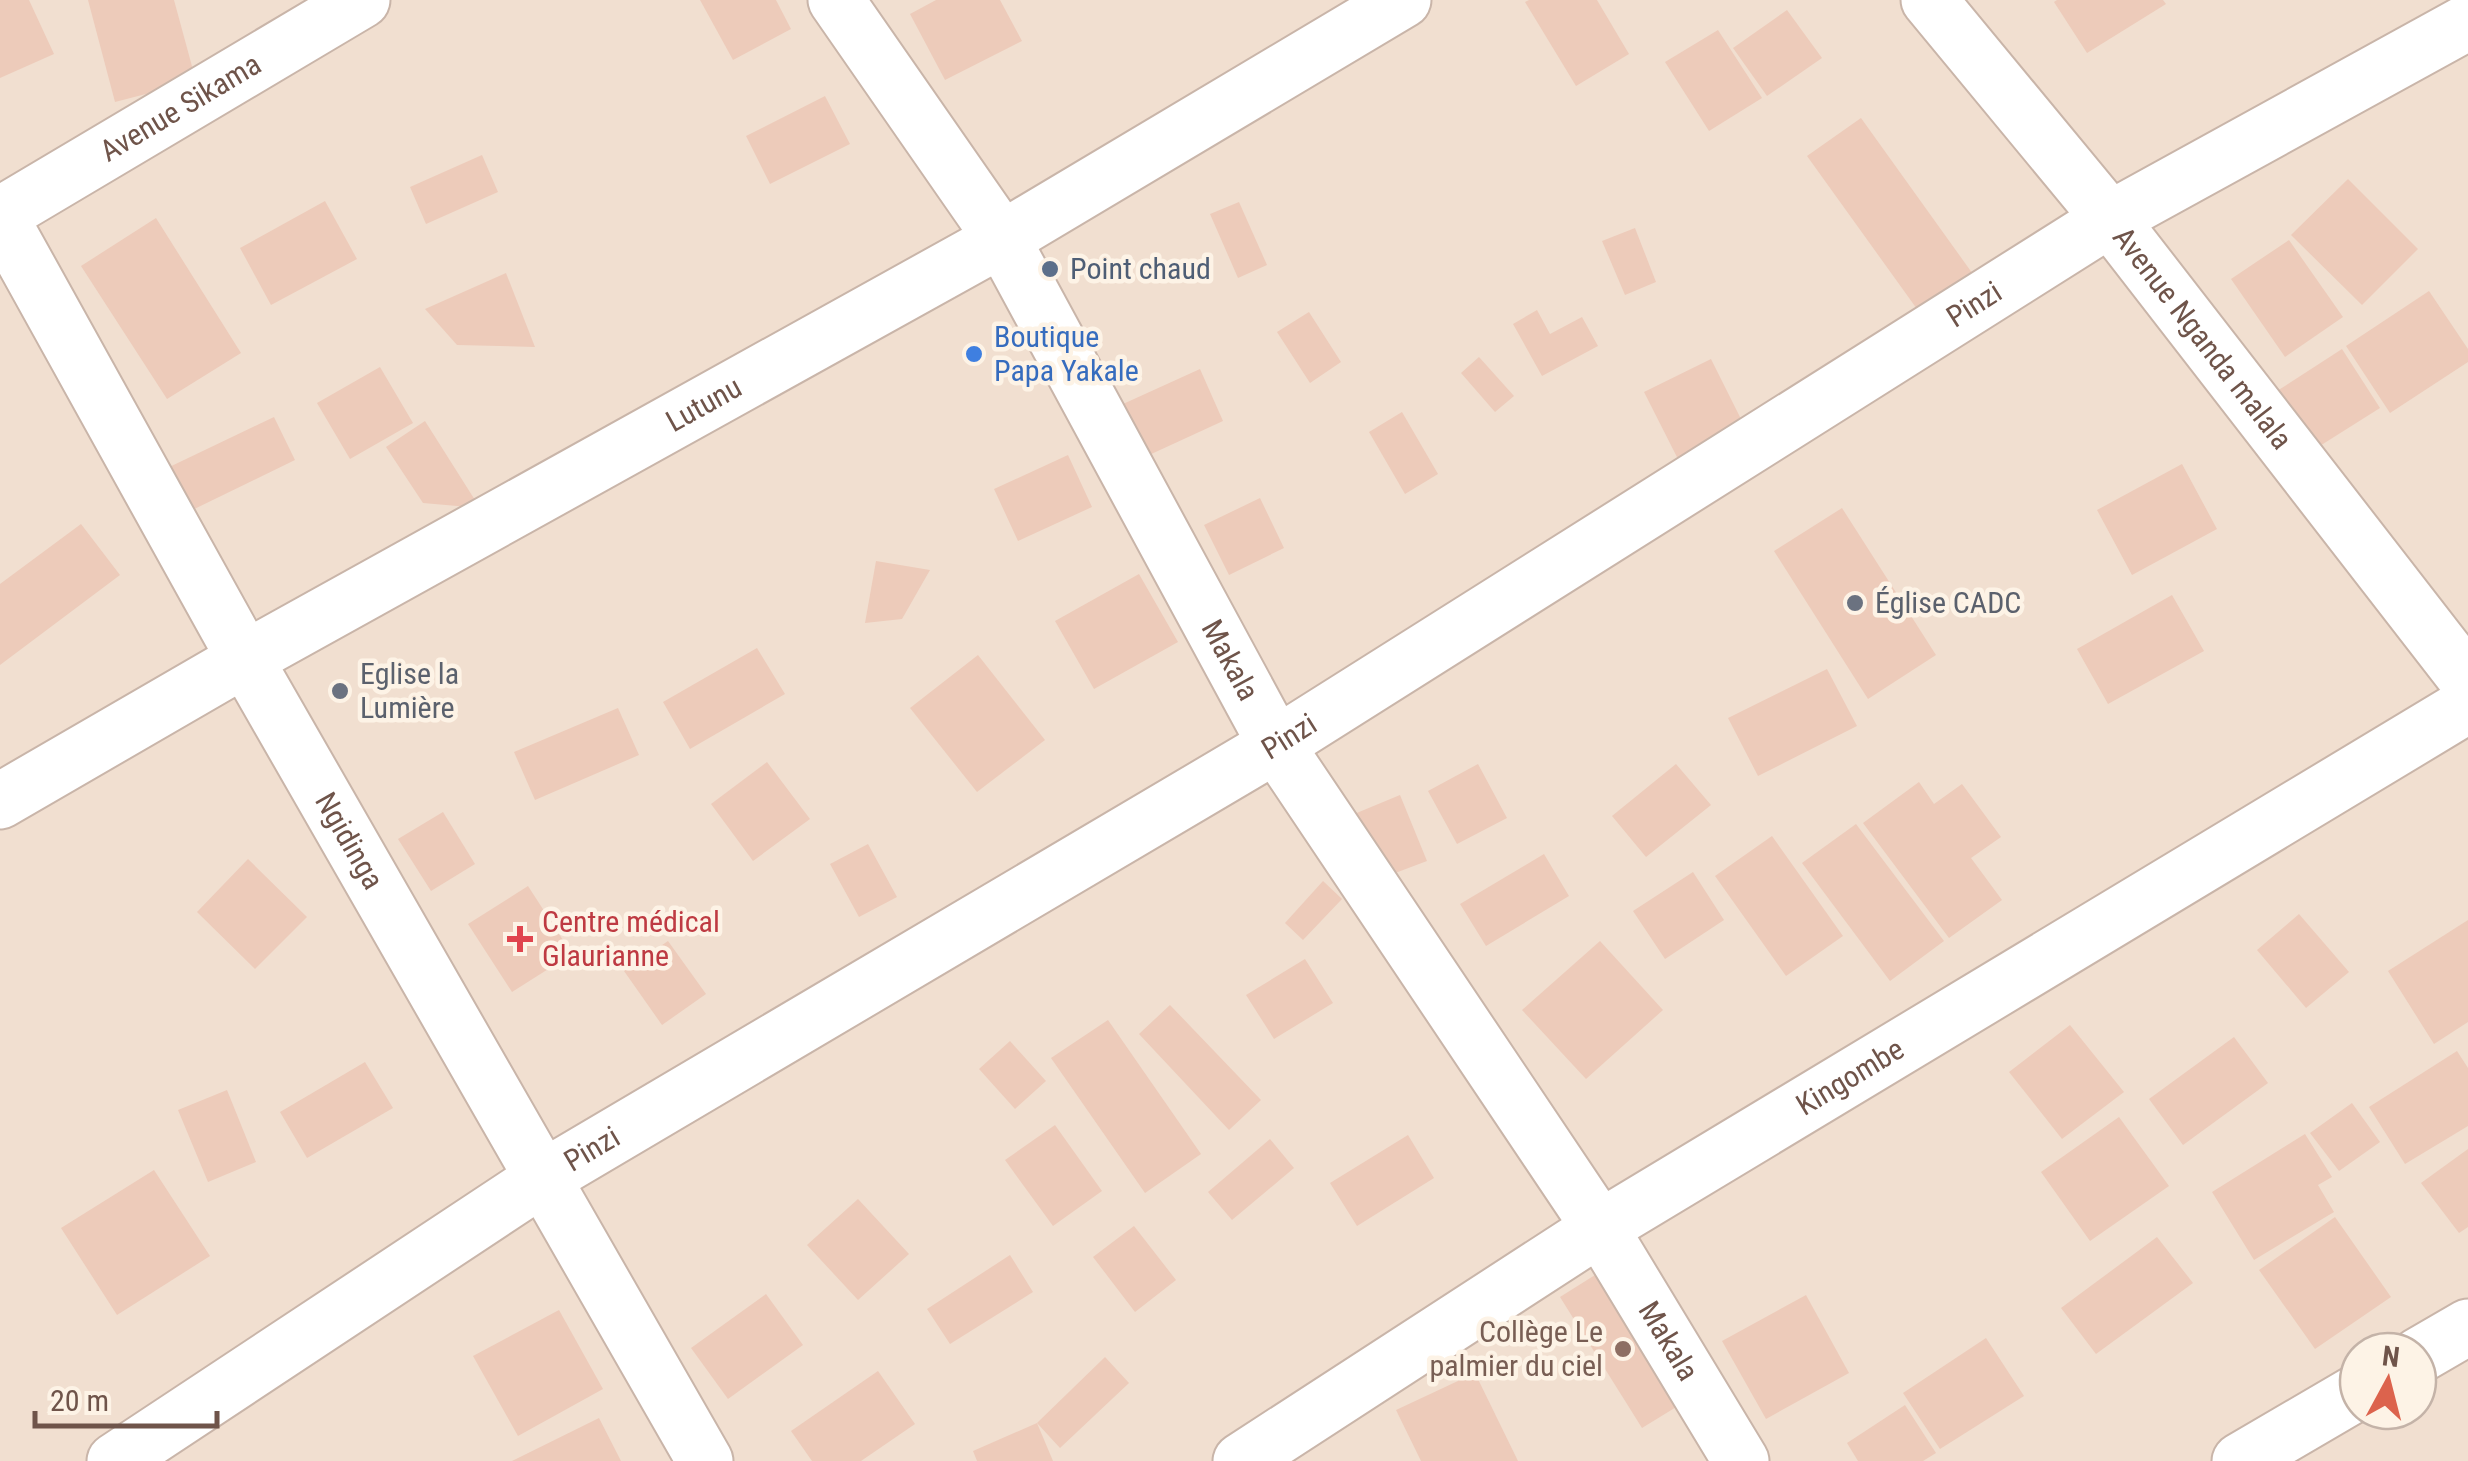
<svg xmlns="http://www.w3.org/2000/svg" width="2468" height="1461" viewBox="0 0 2468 1461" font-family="'Roboto Condensed',sans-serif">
<rect width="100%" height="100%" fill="#faeee1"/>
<path fill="#f1dfd0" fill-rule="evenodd" d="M 0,0 L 2468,0 L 2468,1461 L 0,1461 ZM 2358,1351 L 2418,1351 L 2418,1411 L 2358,1411 Z"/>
<g fill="#edcbba">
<polygon points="0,0 29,0 54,54 0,78"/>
<polygon points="88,0 174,0 196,81 115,102"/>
<polygon points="700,0 776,0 791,29 733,60"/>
<polygon points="936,0 1000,0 1022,41 945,80 910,14"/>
<polygon points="1529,0 1597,0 1629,54 1576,86 1525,2"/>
<polygon points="2057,0 2163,0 2166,4 2087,53 2054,2"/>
<polygon points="1787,10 1822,58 1767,96 1733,48"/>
<polygon points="1718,30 1762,98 1709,131 1665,62"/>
<polygon points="825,96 850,144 770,184 746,136"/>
<polygon points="1861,118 1975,277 1922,316 1807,156"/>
<polygon points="482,155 498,192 426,224 410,187"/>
<polygon points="2348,179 2418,249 2362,305 2291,235"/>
<polygon points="325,201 357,259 271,305 240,248"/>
<polygon points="1239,202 1267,265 1238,278 1210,214"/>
<polygon points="156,218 241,353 167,399 81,266"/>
<polygon points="1635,228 1656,282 1625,295 1602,241"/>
<polygon points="2289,240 2343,317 2285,357 2231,279"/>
<polygon points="506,273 535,347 457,345 425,309"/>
<polygon points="2429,291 2468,349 2468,362 2390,413 2346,346"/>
<polygon points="1537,310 1550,334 1582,317 1598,346 1542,376 1513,324"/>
<polygon points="1309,312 1341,362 1310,383 1277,332"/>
<polygon points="2342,349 2380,408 2315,449 2277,391"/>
<polygon points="1479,357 1514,396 1495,412 1461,373"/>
<polygon points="1711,359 1746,429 1680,463 1644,392"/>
<polygon points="380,367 413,423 350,459 317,403"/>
<polygon points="1200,369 1223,421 1147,456 1123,404"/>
<polygon points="1402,412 1438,474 1405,494 1369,432"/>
<polygon points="274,417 295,460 182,515 161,471"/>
<polygon points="425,421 480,508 423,503 386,447"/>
<polygon points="1068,455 1092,507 1018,541 994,489"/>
<polygon points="2182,464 2217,529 2132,575 2097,510"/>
<polygon points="1260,498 1284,548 1229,575 1204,525"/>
<polygon points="1842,508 1936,655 1868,699 1774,551"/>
<polygon points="81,524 120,575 0,665 0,584"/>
<polygon points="876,561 930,570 902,619 865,623"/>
<polygon points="1139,574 1178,642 1094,689 1055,621"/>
<polygon points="2172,595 2204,651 2108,704 2077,649"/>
<polygon points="757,648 785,694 690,749 663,702"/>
<polygon points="978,655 1045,740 977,792 910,708"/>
<polygon points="1827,669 1857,726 1758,776 1728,718"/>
<polygon points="618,708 639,755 535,800 514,752"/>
<polygon points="767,762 810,819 753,861 711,804"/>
<polygon points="1478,764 1507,818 1457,844 1428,791"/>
<polygon points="1676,764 1711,805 1646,857 1612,816"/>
<polygon points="1919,782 1934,804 1962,784 2001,837 1971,858 2002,900 1949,938 1863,823"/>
<polygon points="1400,795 1427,861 1374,881 1347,817"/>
<polygon points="443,812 475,864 431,891 398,839"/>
<polygon points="1856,824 1944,941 1890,981 1802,863"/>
<polygon points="1772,836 1843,936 1786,976 1715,876"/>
<polygon points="868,844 897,897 859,917 830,864"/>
<polygon points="1544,854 1569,896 1486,946 1460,904"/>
<polygon points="248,859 307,917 255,969 197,912"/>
<polygon points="1693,872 1724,920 1665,959 1633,911"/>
<polygon points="1323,881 1342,899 1303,940 1285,923"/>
<polygon points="528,886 572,954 512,992 468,924"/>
<polygon points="2299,914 2349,972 2306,1008 2257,950"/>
<polygon points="2468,920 2468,1022 2434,1044 2388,971"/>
<polygon points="668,941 706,994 662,1025 624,971"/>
<polygon points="1600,941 1663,1010 1586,1079 1522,1010"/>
<polygon points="1305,959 1333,1003 1274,1039 1246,995"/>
<polygon points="1170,1005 1261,1100 1229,1130 1139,1034"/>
<polygon points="1108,1020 1201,1154 1145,1193 1051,1058"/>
<polygon points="2070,1025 2124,1092 2062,1139 2009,1072"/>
<polygon points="2234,1037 2268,1083 2183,1145 2149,1099"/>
<polygon points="1010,1041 1046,1081 1015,1109 979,1069"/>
<polygon points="2457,1051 2468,1068 2468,1126 2405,1164 2369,1107"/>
<polygon points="365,1062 393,1108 307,1158 280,1112"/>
<polygon points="227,1090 256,1162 208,1182 178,1110"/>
<polygon points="2352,1103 2380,1142 2339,1171 2310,1133"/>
<polygon points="2119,1117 2169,1186 2090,1241 2041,1172"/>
<polygon points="1055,1125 1102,1191 1053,1226 1005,1160"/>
<polygon points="2305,1134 2332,1177 2318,1185 2334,1212 2254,1260 2212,1192"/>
<polygon points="1408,1135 1434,1178 1357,1226 1330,1183"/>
<polygon points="1270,1139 1294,1168 1232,1220 1208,1192"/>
<polygon points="2468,1149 2468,1227 2459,1233 2421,1183"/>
<polygon points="154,1170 210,1256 117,1315 61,1228"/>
<polygon points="858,1199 909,1254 858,1300 807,1245"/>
<polygon points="2335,1217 2391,1297 2315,1349 2259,1270"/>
<polygon points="1134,1226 1176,1280 1135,1312 1093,1257"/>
<polygon points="2157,1237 2193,1283 2096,1354 2061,1308"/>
<polygon points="1010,1255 1033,1292 950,1344 927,1309"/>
<polygon points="1603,1270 1686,1401 1642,1428 1560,1297"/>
<polygon points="766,1294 803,1345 728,1399 691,1348"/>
<polygon points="1806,1295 1849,1373 1766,1419 1722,1341"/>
<polygon points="559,1310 603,1389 518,1436 473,1356"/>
<polygon points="1986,1338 2024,1396 1940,1449 1903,1393"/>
<polygon points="1105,1357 1129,1383 1060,1448 1037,1423"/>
<polygon points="878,1371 915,1424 861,1461 812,1461 791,1431"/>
<polygon points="1475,1373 1518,1461 1421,1461 1396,1410"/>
<polygon points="1905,1405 1936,1453 1923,1461 1858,1461 1847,1443"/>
<polygon points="599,1418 621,1461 512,1461"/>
<polygon points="1037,1423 1053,1461 977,1461 973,1451"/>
</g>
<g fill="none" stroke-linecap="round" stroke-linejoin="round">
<g stroke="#c9b5a9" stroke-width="59">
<g id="minor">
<path id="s1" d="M 836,0 L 1002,239 L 1276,745 L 1600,1228 L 1741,1461"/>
<path id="s2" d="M 1929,0 L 2110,219 L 2468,681"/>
<path id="s3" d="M 0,215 L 362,0"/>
<path id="s4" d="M 0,217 L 245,659 L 705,1461"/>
<path id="s5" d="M 0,801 L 245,659 L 1002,239 L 1403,0"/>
<polyline points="2418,1356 2468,1327"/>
<path id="s6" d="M 115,1461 L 543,1178 L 1276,745 L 2110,219 L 2468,22"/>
<path id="s7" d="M 1241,1461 L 1600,1228 L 2468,705"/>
<polyline points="2240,1461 2358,1392"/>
</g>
</g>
<use href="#minor" stroke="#fff" stroke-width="55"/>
</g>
<circle fill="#5c6f8a" stroke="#fdf3e6" stroke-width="4" cx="1050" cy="269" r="10"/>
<circle fill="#3f7fe0" stroke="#fdf3e6" stroke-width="4" cx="974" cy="354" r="10"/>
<g fill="#6b7280" stroke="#fdf3e6" stroke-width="4">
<circle cx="1855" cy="603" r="10"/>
<circle cx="340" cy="691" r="10"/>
</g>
<path fill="#e0444e" stroke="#fdf3e6" stroke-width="4" d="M515 924h10v10h10v10h-10v10h-10v-10h-10v-10h10z"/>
<circle fill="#8d6e63" stroke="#fdf3e6" stroke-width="4" cx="1623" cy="1349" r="10"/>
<g text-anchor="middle" stroke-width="9" stroke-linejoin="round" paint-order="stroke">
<g font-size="30" fill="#6f544a" stroke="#fdf3e6">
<text dy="10" stroke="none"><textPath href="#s3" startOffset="210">Avenue Sikama</textPath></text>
<text dy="10" stroke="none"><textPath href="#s6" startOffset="2190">Pinzi</textPath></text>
<text dy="10" stroke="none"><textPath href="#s2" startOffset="435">Avenue Nganda malala</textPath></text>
<text dy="10" stroke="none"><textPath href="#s5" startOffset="808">Lutunu</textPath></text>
<text dy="10" stroke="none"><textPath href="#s1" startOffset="770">Makala</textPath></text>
<text dy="10" stroke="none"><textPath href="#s6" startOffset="1380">Pinzi</textPath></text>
<text dy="10" stroke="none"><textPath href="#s4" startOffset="715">Ngidinga</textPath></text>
<text dy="10" stroke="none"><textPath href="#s7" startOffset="720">Kingombe</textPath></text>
<text dy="10" stroke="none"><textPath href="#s6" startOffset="570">Pinzi</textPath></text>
<text dy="10" stroke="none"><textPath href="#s1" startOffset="1580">Makala</textPath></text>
</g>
<g font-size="30" fill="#4e5e75" stroke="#fdf3e6" text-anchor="start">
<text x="1070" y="279">Point chaud</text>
</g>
<g font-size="30" fill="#366cbe" stroke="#fdf3e6" text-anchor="start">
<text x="994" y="347">Boutique<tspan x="994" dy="34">Papa Yakale</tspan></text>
</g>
<g font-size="30" fill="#5b616d" stroke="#fdf3e6" text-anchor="start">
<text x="1875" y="613">Église CADC</text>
<text x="360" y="684">Eglise la<tspan x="360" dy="34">Lumière</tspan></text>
</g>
<g font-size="30" fill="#be3a42" stroke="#fdf3e6" text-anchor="start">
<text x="542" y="932">Centre médical<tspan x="542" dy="34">Glaurianne</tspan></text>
</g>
<g font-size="30" fill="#785e54" stroke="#fdf3e6" text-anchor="end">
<text x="1603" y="1342">Collège Le<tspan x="1603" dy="34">palmier du ciel</tspan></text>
</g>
</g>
<g transform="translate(2388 1381) rotate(7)"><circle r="48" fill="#fdf3e6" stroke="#c4b3a8" stroke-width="2.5"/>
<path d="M0-8L18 38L0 25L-18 38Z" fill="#dc634d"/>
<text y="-15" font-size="28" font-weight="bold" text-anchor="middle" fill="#6f544a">N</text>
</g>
<path d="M35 1411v15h182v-15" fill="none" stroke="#6f544a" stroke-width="5"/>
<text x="50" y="1411" font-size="30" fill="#6f544a" stroke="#fdf3e6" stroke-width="8" paint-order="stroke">20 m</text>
</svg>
